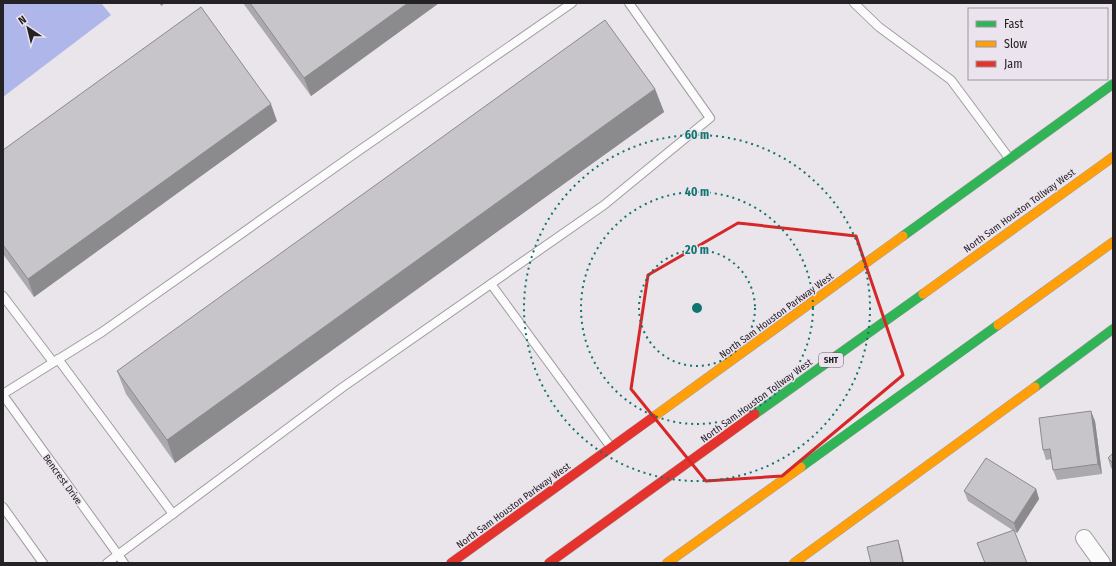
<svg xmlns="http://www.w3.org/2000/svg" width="1116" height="566" viewBox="0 0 1116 566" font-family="'Fira Sans Condensed',sans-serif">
<rect width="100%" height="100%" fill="#eae5eb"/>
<polygon fill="#afb7ea" points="3,3 101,3 111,15 3,97"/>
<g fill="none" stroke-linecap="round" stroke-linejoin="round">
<g stroke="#a09ca1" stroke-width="10">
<g id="lane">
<polyline points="854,3 879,27 951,80 1009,158"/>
<polyline points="491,284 610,446"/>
<polyline points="3,296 53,362"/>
<polyline points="58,359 173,514"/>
<polyline points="3,394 102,332 357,152 572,3"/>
<polyline points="3,395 124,563"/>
<polyline points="3,507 43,563"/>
<polyline points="107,563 343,387 604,205 710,118 629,3"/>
</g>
</g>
<g stroke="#a09ca1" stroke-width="18">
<polyline id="street" points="1084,538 1102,563"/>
</g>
<g stroke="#a09ca1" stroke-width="10">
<g id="fast">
<polyline points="903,236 1113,84"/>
<polyline points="1035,387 1113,329"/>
<polyline points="755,414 923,294"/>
<polyline points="801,467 998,325"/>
</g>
</g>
<g stroke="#a09ca1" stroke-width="10">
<g id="slow">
<polyline points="923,294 1113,157"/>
<polyline points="998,325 1113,242"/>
<polyline points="652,418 903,236"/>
<polyline points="667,563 801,467"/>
<polyline points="794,563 1035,387"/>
</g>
</g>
<g stroke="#a09ca1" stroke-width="10">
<g id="jam">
<polyline points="451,563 652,418"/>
<polyline points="549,563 755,414"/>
</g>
</g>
<use href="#lane" stroke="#fcfbfc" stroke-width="8"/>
<use href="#street" stroke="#fcfbfc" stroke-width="16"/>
<use href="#fast" stroke="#30b455" stroke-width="9"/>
<use href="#slow" stroke="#ff9f0a" stroke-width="9"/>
<use href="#jam" stroke="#e5322d" stroke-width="9"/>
</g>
<g fill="#aba9ad">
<polygon points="243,3 439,3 311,96"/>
<polygon points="655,89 664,112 175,463 126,394 117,371"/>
<polygon points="277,121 34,297 3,254 3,150"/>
<polygon points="1095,421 1102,474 1057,480 1053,470 1052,459 1046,460 1043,450"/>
<polygon points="1113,453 1113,469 1111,468 1108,458"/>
<polygon points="1036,489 1039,499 1017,533 968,501 964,491"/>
</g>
<g fill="#8b8a8d">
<polygon points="160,3 165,3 161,6"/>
<polygon points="408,3 439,3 311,96 304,78"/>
<polygon points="655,89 664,112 175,463 167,440"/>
<polygon points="271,104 277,121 34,297 28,279"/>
<polygon points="1091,411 1095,421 1102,474 1098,464"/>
<polygon points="1036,489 1039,499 1017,533 1014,523"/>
<polygon points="898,540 901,550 904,563 903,563"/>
</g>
<g fill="#c7c5c9" stroke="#8b8a8d">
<polygon points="250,3 408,3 304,78"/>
<polygon points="201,7 271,104 28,279 3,245 3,150"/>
<polygon points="605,20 655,89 167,440 117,371"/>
<polygon points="1091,411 1098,464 1053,470 1050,449 1043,450 1039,418"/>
<polygon points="1113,453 1113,463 1108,458"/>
<polygon points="986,458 1036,489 1014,523 964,491"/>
<polygon points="1014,530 1027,563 985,563 977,543"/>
<polygon points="898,540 903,563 871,563 867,547"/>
</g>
<path fill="none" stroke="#d62828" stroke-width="3" stroke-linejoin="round" d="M 738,223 L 856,236 L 903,375 L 782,476 L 706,481 L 631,389 L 648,275 Z"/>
<g fill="none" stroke="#0f766e" stroke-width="2" stroke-dasharray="2 4">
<circle cx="697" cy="308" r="58"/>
<circle cx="697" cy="308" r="116"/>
<circle cx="697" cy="308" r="173"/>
</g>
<g text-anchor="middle" stroke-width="3" stroke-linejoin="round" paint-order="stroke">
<rect fill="#ebe3ed" stroke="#605c62" stroke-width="1" x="819" y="353" width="24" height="14" rx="3"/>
<g font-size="9" font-weight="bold" fill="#252226">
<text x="831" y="363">SHT</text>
</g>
<g font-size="10" fill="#252226" stroke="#ebe3ed">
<text transform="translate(1019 210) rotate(-36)" y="4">North Sam Houston Tollway West</text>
<text transform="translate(776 315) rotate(-36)" y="4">North Sam Houston Parkway West</text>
<text transform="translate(756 400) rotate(-36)" y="4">North Sam Houston Tollway West</text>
<text transform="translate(63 479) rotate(54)" y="4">Bencrest Drive</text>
<text transform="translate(513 505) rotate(-36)" y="4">North Sam Houston Parkway West</text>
</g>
</g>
<circle cx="697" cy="308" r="6" fill="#0f766e" stroke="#ebe3ed" stroke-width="2"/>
<g font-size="12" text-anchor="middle" font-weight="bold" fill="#0f766e" stroke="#ebe3ed" stroke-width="3" stroke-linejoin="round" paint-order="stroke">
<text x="697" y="139">60 m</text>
<text x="697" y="196">40 m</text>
<text x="697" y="254">20 m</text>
</g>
<rect width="1116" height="566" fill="none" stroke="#252226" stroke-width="8"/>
<rect x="968" y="8" width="140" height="72" fill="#ebe3ed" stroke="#9c969d"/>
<rect x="976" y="21" width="20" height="6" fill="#30b455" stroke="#9c969d"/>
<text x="1004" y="28" font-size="12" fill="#252226">Fast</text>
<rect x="976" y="41" width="20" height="6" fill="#ff9f0a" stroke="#9c969d"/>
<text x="1004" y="48" font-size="12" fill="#252226">Slow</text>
<rect x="976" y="61" width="20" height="6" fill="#e5322d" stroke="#9c969d"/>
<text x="1004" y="68" font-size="12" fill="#252226">Jam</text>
<g transform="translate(28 28) rotate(325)" stroke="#ebe3ed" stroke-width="3" paint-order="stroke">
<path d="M0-3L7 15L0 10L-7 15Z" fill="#252226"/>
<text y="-6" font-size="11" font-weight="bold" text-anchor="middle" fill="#252226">N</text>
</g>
</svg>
